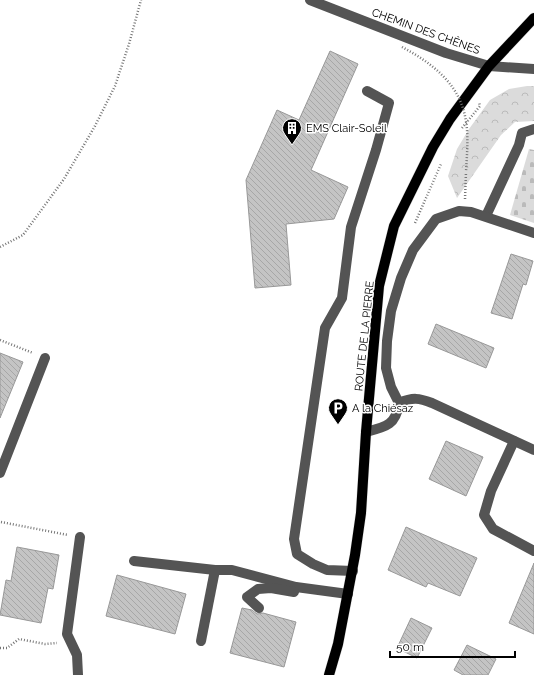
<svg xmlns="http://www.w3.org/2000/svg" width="534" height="675" viewBox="0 0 534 675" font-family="Raleway,sans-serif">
<defs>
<pattern id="forest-crowns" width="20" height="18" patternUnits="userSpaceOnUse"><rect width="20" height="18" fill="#dbdbdb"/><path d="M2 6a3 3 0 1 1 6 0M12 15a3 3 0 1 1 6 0" fill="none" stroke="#bababa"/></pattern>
<pattern id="cemetery-stones" width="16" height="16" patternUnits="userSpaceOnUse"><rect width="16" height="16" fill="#dbdbdb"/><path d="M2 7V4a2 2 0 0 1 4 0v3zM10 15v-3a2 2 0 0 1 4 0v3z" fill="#bababa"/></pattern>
<pattern id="building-back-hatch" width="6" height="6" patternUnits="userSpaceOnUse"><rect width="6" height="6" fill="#c4c4c4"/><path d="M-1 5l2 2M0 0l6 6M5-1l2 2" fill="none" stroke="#a7a7a7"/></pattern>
</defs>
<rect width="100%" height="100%" fill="#fff"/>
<polygon fill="url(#forest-crowns)" points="527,86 534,86 534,121 515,122 501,135 457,198 448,176 457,149 469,129 490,100 509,89"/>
<polygon fill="url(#cemetery-stones)" points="529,149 534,150 534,223 510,215"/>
<g fill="url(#building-back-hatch)" stroke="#989898">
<polygon points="330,51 358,64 311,170 348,187 334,219 286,224 291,285 255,288 246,180 277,110 299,120"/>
<polygon points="511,254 533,261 526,285 523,284 512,319 491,313"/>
<polygon points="436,324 494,348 486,368 428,344"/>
<polygon points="0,353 23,362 0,418"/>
<polygon points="446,441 483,457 466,496 429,479"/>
<polygon points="406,527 477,558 460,596 428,583 426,587 388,570"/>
<polygon points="17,547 59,555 53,589 48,588 41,623 0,615 6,580 11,581"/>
<polygon points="534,563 534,634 509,623"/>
<polygon points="117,575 186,594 175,634 106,616"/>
<polygon points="242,608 252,610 257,614 263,613 296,622 284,667 230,653"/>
<polygon points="411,618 432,628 417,658 397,648"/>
<polygon points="467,645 496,659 488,675 463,675 454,670"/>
</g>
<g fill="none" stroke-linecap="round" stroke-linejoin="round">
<g stroke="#dbdbdb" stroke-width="11">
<polyline id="major" points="329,675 338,644 355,555 361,513 366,432 379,286 394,226 433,147 450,119 489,66 534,18"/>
</g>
<g stroke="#767676" stroke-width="2.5" stroke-dasharray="1 2" stroke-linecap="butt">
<polyline points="462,128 480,106 479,102"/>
<polyline points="465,199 466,172"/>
<polyline points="415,223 441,164"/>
<polyline points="0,247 23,235 64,179 95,126 115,86 129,44 141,0"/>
<polyline points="0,340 33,353"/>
<polyline points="1,522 68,535"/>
<polyline points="0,648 7,648 19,639 45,644 57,643"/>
</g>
<g stroke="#545454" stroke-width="10">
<polyline points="310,0 446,53 489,66 534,69"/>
<polyline points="486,216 519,145 522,133 534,129"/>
<polyline points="399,403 391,387 386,368 387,341 391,311 401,278 413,250 436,219 459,211 471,212 534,233"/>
<path d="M 366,432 C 386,427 396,425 399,403 C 413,397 419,398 432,403 L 534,450"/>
<polyline points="514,441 491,491 484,515 493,529 534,551"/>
<polyline points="0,473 45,358"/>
<polyline points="134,561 215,570 232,570 296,587 348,594"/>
<polyline points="353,571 327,570 313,564 297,554 294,539 325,328 342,298 351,227 376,150 389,103 367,91"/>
<polyline points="259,608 247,597 258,589 271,588 294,592"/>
<polyline points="201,641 215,570"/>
<polyline points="78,675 77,655 67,634 80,537"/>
</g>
<use href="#major" stroke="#000" stroke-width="10"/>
<path stroke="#767676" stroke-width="2.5" stroke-dasharray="1 2" stroke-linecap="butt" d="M 402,47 C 430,62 458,82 465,116 C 469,134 467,153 466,172"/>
</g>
<defs>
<g id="building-pin" transform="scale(1)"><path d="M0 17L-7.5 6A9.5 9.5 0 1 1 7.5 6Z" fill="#000" stroke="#fff"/><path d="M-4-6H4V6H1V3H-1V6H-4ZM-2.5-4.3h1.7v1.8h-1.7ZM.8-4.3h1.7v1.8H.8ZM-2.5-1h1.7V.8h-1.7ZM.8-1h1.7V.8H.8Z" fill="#fff"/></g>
<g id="parking-pin" transform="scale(1)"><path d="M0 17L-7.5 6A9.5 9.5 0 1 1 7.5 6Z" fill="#000" stroke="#fff"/><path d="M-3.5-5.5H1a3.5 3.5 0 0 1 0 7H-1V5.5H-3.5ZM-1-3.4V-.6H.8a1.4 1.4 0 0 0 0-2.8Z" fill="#fff"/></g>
</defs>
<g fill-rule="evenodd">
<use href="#building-pin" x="292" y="128"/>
<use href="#parking-pin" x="338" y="408"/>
</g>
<g text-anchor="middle" stroke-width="3" stroke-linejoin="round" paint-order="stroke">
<g font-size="11" fill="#000" stroke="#fff">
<text transform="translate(426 31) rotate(20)" y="4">CHEMIN DES CHÊNES</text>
<text transform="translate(364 336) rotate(-84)" y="4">ROUTE DE LA PIERRE</text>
</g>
<g font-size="11" fill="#000" stroke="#fff" text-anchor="start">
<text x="306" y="132">EMS Clair-Soleil</text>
<text x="352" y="412">A la Chiésaz</text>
</g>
</g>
<path d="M390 651v6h125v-6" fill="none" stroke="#000000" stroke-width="2"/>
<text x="396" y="651" font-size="12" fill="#000000" stroke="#ffffff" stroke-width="3" paint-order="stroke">50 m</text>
</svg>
